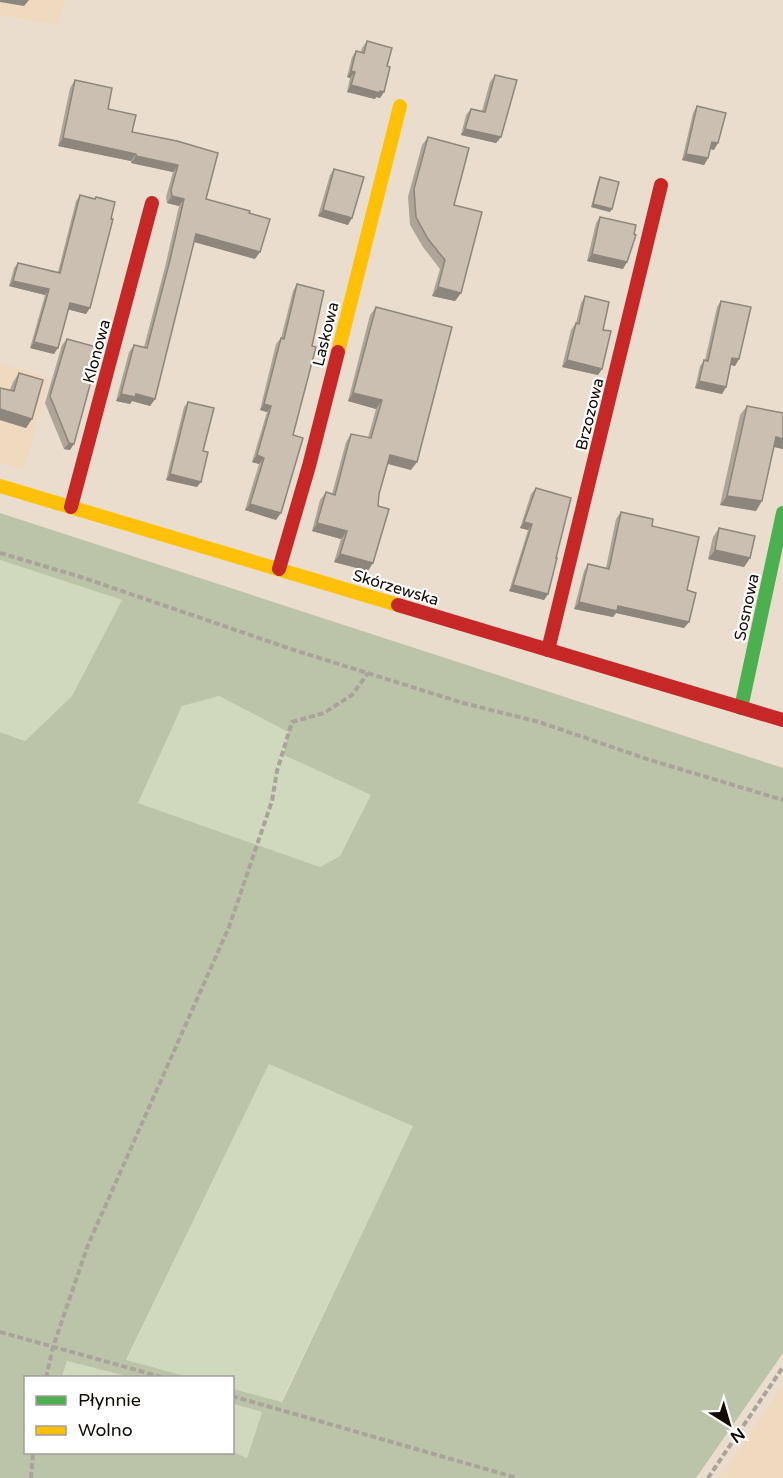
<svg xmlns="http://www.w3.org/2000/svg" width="783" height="1478" viewBox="0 0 783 1478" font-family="'Varela Round',sans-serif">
<rect width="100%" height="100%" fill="#eaddce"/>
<g fill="#efd9bf">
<polygon points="0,0 65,0 59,25 0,15"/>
<polygon points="1,363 49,378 24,470 0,463 0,368"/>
<polygon points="783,1385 783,1478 719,1478"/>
</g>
<g fill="#d0d9be">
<polygon points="0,560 122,600 72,696 25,741 0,732"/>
<polygon points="219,696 288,732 284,755 372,795 340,856 320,867 138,803 182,705"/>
<polygon points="269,1064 414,1125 281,1402 233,1389 232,1378 189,1377 126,1361"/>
<polygon points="67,1361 130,1377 62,1378"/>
<polygon points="232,1404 262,1412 247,1458 233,1452"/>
</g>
<path fill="#bbc4a9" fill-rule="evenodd" d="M 0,513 L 783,768 L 783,1353 L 696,1478 L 0,1478 L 0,732 L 25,741 L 72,696 L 122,600 L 0,560 ZM 219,696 L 288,732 L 284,755 L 371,795 L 340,856 L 320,867 L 138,803 L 182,706 ZM 269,1064 L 413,1126 L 282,1402 L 233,1389 L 233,1404 L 262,1412 L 247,1458 L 233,1452 L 26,1452 L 26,1378 L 62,1377 L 67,1361 L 130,1377 L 189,1377 L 126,1360 Z"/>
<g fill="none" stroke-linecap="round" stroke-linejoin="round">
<g stroke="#aba29c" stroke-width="4" stroke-dasharray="6 3" stroke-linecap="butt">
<polyline points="0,553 81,577 294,650 463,703 539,722 650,760 783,800"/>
<polyline points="0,1332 165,1378"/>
<polyline points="46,1378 53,1347 88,1245 229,927 272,801 277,771 292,722 324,713 352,695 368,673"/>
<polyline points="232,1396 517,1478"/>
<polyline points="31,1478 33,1452"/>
<polyline points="708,1478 783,1367"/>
</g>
<polyline stroke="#4caf50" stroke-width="14" points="741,708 783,513"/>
<g stroke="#ffc107" stroke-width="14">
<polyline points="338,352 400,106"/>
<polyline points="0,486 398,605"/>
</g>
<g stroke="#c62828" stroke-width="14">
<polyline points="71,507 152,203"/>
<polyline points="279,569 309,466 338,352"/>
<polyline points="398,605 783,720"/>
<polyline points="548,650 661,185"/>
</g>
</g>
<g fill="#aea498">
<polygon points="367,41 387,66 384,92 380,98 376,97 375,99 347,92 350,78 347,77 352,57 356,51 361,52 362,48"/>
<polygon points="495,75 501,137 496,143 461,135 466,115 471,109 482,111 490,82"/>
<polygon points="75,80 132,132 177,141 206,199 249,213 255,259 194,242 155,399 150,406 132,401 130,404 116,401 129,352 134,345 144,347 165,267 179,206 167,203 166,197 173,172 131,163 131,161 58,146 70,88"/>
<polygon points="697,106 714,150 710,149 708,158 704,165 682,160 693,113"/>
<polygon points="428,137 454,205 461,293 455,301 432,296 440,269 423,247 410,225 408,197 422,145"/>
<polygon points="334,169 348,225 318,216 330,175"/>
<polygon points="600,177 610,212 591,207 598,180"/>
<polygon points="80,195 86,314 69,309 54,354 30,348 45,295 9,286 14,268 18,263 58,272 76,201"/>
<polygon points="600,217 623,269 587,261 596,223"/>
<polygon points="297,284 293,435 276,520 245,510 259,464 252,462 267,412 260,410 276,344 281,338 293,291"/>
<polygon points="585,296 603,330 602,369 598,375 562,367 571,330 576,323 581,303"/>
<polygon points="721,301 739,359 735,366 731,365 726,387 722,394 695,388 700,366 705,360 717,307"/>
<polygon points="376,307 411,470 388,464 379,494 368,571 334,562 341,539 312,531 320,500 326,492 332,494 346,442 351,434 368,438 376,409 348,401 370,315"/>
<polygon points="67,339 70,450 64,449 45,403 62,345"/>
<polygon points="19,373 32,419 26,428 0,420 0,388 10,390 13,382"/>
<polygon points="188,402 203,451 197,487 166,480 184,407"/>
<polygon points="747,406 783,413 783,449 774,447 756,511 720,505 740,415"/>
<polygon points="536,488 556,558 548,594 544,600 509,591 528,530 520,528 531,494"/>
<polygon points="621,512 652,526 687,590 689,622 684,628 616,613 613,617 574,609 584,571 588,564 606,568 616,519"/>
<polygon points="719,528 750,558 744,567 708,559 713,537"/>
</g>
<g fill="#8d867c">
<polygon points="0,0 29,0 24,6 0,2"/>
<polygon points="351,71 355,72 350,78 347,77"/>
<polygon points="351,85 380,91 384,92 380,98 376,97 375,99 347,92"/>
<polygon points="465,129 501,137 496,143 461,135"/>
<polygon points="63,138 136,154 131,161 58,146"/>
<polygon points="712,142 718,143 714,150 708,148"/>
<polygon points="686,154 708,158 704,165 682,160"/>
<polygon points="136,156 178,165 173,172 131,163"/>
<polygon points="172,196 184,199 179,206 167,203"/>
<polygon points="593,204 612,209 610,212 591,207"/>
<polygon points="323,210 352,218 348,225 318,216"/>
<polygon points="196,234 260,252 255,259 191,241"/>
<polygon points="592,254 627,262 623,269 587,261"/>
<polygon points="13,281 49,289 45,295 9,286"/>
<polygon points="438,287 461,293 455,301 432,296"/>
<polygon points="70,303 90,308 86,314 66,309"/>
<polygon points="34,342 58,348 54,354 30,348"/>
<polygon points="732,358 739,359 735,366 728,364"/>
<polygon points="567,360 602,369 598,375 562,367"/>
<polygon points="699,381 726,387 722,394 695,388"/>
<polygon points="353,393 382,400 376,409 348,401"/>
<polygon points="121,394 136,394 155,399 150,406 132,401 130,404 116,401"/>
<polygon points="264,404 271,406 267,412 260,410"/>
<polygon points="0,409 32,419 26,428 0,420"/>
<polygon points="776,437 783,439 783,449 770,446"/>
<polygon points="69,443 74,444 70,450 64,449"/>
<polygon points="257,455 264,458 259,464 252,462"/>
<polygon points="390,455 417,462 411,470 385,463"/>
<polygon points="170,474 201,482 197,487 166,480"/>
<polygon points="727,496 762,501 756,511 720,505"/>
<polygon points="250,504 281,513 276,520 245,510"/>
<polygon points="524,522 532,524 528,530 520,528"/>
<polygon points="317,523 347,531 341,539 312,531"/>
<polygon points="715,550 750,558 744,567 708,559"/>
<polygon points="340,554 373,563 368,571 334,562"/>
<polygon points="513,585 548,594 544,600 509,591"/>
<polygon points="579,602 618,606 689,622 684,628 616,613 613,617 574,609"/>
</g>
<g fill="#cabfb1" stroke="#8d867c" stroke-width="1.5">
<polygon points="367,41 392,48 387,66 390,67 384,92 380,91 380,93 351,85 355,72 351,71 356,51 364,53"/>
<polygon points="495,75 517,80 501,137 465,129 471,109 485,112"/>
<polygon points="75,80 112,88 108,109 136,115 132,132 177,141 218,153 206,199 250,211 249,213 270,219 260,252 196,234 155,399 136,394 135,397 121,394 134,345 147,348 170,260 184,199 172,196 171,190 178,165 136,156 136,154 63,138"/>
<polygon points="697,106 726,113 718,143 712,142 708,158 686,154"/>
<polygon points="428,137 469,148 454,205 482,212 461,293 438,287 445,260 428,239 416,217 414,189"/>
<polygon points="334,169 364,177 352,218 323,210"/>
<polygon points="600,177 619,182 612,209 593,204"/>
<polygon points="80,195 95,199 96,197 115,202 111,219 113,219 90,308 70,303 58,348 34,342 49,289 13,281 18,263 60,273"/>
<polygon points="600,217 636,225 634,234 636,235 627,262 592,254"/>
<polygon points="297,284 324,291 312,346 316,347 293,435 303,438 281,513 250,504 264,458 257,455 271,406 264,404 281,338 284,339"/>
<polygon points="585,296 609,302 603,330 611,331 602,369 567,360 576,323 579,324"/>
<polygon points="721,301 751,307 739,359 732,358 726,387 699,381 704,360 708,361"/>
<polygon points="376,307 452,327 417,462 390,455 379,494 378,506 389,509 373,563 340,554 347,531 317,523 326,492 335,495 351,434 371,438 382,400 353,393"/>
<polygon points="67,339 100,348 74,444 69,443 50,396"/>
<polygon points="19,373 43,380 32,419 0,409 0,388 14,391"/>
<polygon points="188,402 214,408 203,451 208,452 201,482 170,474"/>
<polygon points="747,406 783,413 783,439 776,437 762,501 727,496"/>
<polygon points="536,488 571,498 556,558 557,558 548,594 513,585 532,524 524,522"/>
<polygon points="621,512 653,519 652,526 699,537 687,590 696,593 689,622 618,606 617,611 579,602 588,564 609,569"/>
<polygon points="719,528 755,536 750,558 715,550"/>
</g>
<g text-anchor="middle" stroke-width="4.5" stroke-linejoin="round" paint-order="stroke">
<g font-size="16" fill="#130b03" stroke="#fff">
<text transform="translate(325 334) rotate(-76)" y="6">Laskowa</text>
<text transform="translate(96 351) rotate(-75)" y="6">Klonowa</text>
<text transform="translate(589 414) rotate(-76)" y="6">Brzozowa</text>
<text transform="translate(396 587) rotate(17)" y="6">Skórzewska</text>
<text transform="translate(746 607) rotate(-78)" y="6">Sosnowa</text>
</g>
</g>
<rect x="24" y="1376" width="210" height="78" fill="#ffffff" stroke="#a19d9a" stroke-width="1.5"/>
<rect x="36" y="1396" width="30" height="9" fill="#4caf50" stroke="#a19d9a" stroke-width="1.5"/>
<text x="78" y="1406" font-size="18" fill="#130b03">Płynnie</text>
<rect x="36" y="1426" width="30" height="9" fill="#ffc107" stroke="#a19d9a" stroke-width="1.5"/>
<text x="78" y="1436" font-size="18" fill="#130b03">Wolno</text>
<g transform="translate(729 1424) rotate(143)" stroke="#ffffff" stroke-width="4.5" paint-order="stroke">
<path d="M0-4.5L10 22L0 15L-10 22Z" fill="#130b03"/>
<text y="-9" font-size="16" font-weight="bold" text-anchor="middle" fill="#130b03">N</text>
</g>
</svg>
